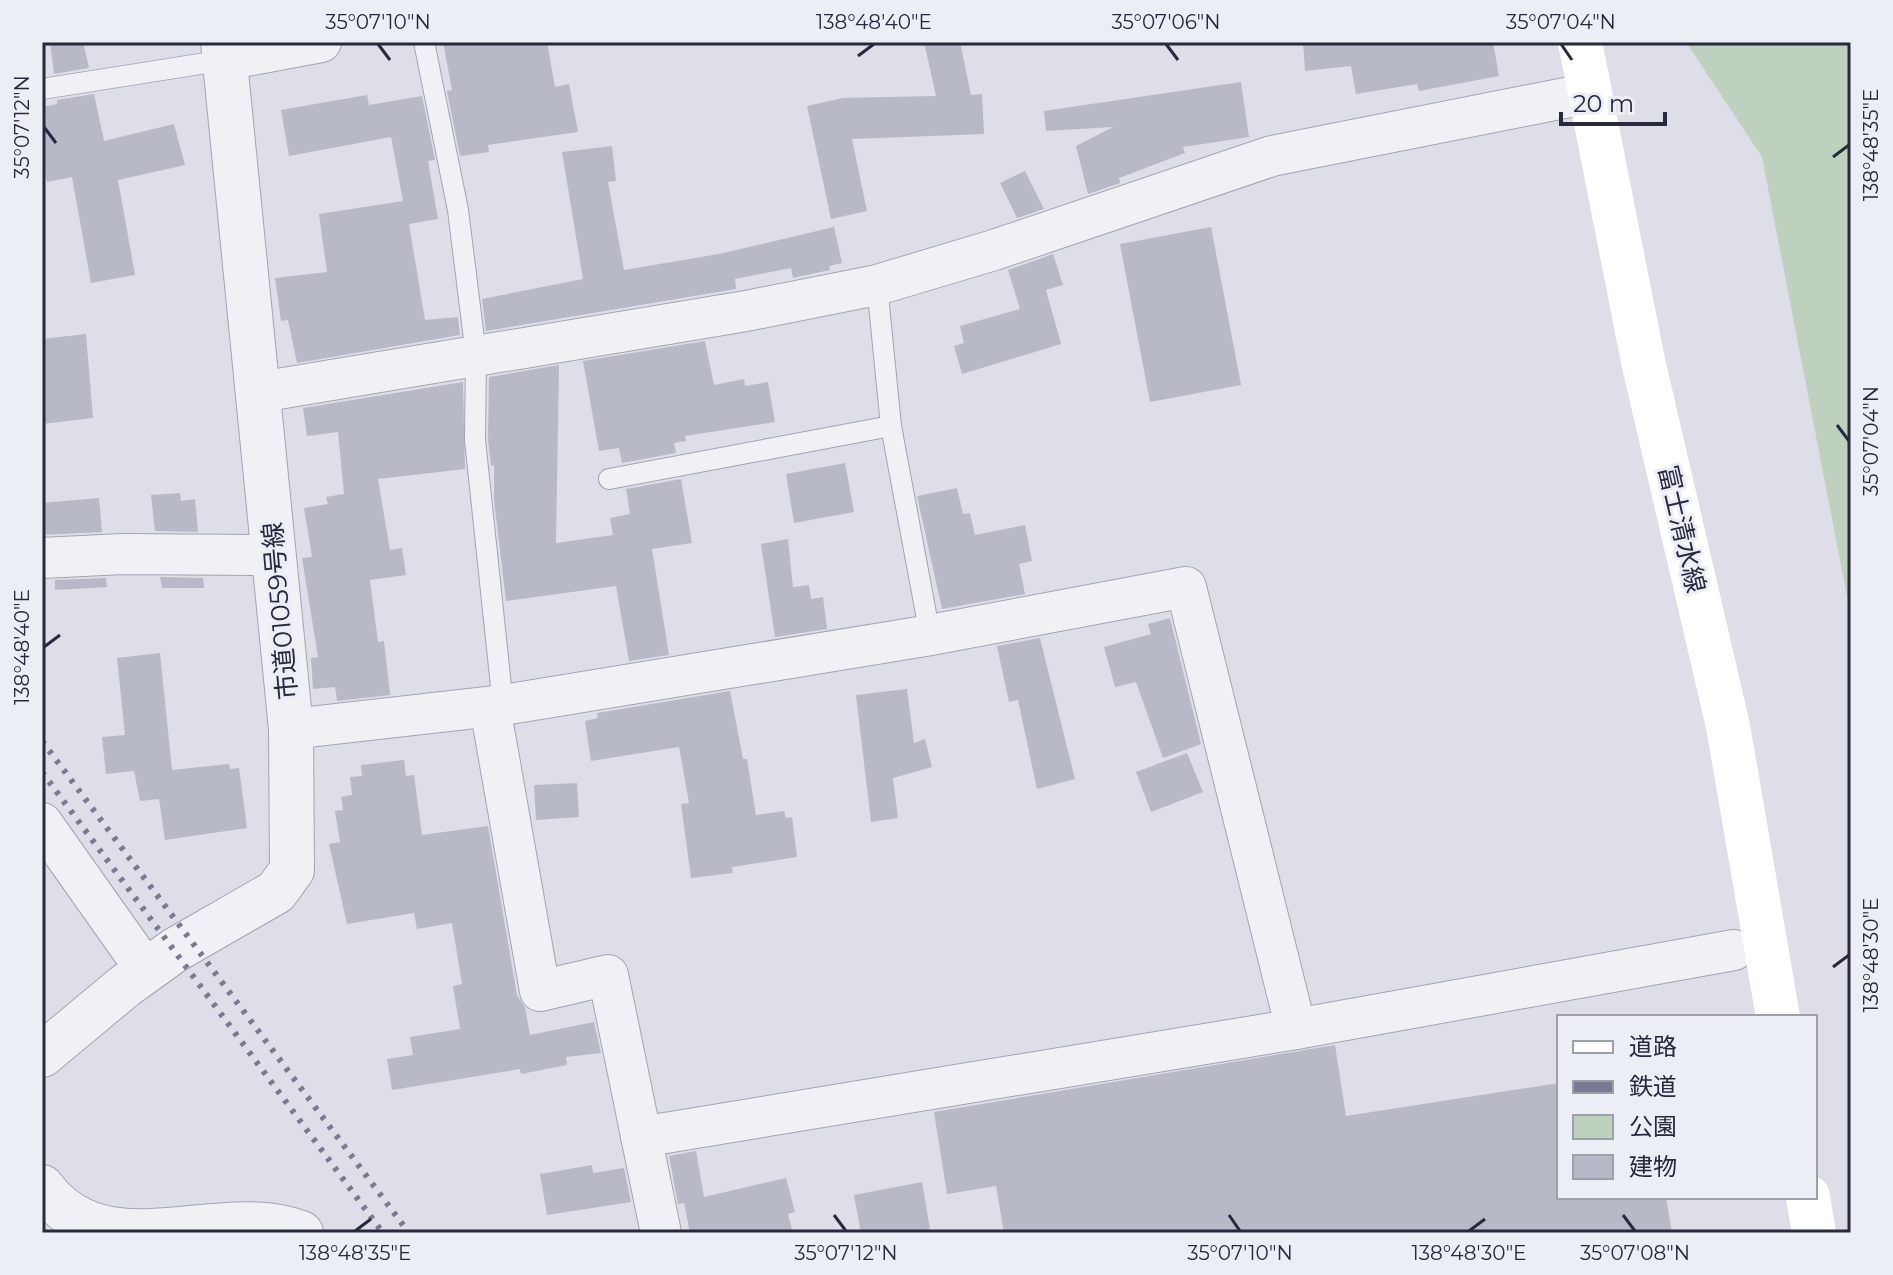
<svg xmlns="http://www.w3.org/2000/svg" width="1893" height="1275" viewBox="0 0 1893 1275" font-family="Montserrat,'Noto Sans JP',sans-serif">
<rect width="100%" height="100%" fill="#dddee7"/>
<polygon fill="#bed1bf" points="1686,42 1851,42 1851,617 1762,157"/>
<g fill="#b8b9c6">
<polygon points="50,42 83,42 89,68 54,74"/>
<polygon points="443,42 547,42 555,87 569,84 578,132 488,145 489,152 460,156 447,91 452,90"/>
<polygon points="924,42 960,42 971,95 982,94 984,134 852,139 867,211 831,219 807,106 843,98 936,96"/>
<polygon points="1303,42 1493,42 1499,76 1419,91 1417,84 1356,94 1351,66 1305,71"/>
<polygon points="1241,82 1249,137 1183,147 1185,153 1119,178 1120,183 1088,194 1076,146 1113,127 1046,131 1044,111"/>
<polygon points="94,94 104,141 174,124 185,165 118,180 135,275 91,283 72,177 47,182 42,159 42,107 57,104 57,100"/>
<polygon points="367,95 369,105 422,96 435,160 428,161 438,219 409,224 425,320 458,317 460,335 297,363 288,320 281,321 275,278 327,272 319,214 403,201 391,137 289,156 281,110"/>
<polygon points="612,146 616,181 608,182 624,270 719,254 834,227 842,263 829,266 830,270 793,278 791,268 735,279 736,289 486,331 482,299 583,279 562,152"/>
<polygon points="1025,171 1044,209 1017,218 1000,183"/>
<polygon points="1211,227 1241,385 1150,402 1120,244"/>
<polygon points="1053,254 1063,285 1046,290 1061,344 962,374 954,346 964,343 960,326 1020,309 1008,270"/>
<polygon points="86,334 93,418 42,424 42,339"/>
<polygon points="705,341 714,385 744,379 745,386 768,382 775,422 685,436 686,441 674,443 676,453 622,463 619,448 599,451 583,361"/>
<polygon points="559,365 556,543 613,535 610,518 630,514 626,489 681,479 692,543 652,549 669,655 629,661 616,586 506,601 494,500 494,465 491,466 488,439 489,377"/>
<polygon points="463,382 465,469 378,479 390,550 402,548 406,575 370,580 378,642 384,641 390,695 337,701 335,687 313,689 311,658 318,657 302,558 312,557 304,508 328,504 326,497 344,494 338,432 307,436 303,408"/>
<polygon points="845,463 854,512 794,523 786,474"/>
<polygon points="957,488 963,514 970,513 975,535 1025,525 1032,561 1019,564 1025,594 942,609 917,496"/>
<polygon points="180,493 181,501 195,499 198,532 155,531 151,495"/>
<polygon points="99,498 102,532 42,535 42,503"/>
<polygon points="788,539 793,587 809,585 811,599 823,597 827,629 775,637 761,544"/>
<polygon points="160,577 203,578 204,588 162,588"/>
<polygon points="106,578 107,587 55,590 55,580"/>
<polygon points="1170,618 1201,744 1163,758 1136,682 1115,687 1104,647 1151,634 1148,624"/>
<polygon points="1040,638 1075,779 1037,789 1018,700 1009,702 997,646"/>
<polygon points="160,653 172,770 229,764 230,769 239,768 247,828 165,840 159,799 140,801 134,771 106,774 102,737 125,735 117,658"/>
<polygon points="907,689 914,743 925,739 932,767 893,778 898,818 871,822 856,695"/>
<polygon points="730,691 743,759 747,759 756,815 784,811 786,818 792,817 797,857 732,867 733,873 691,878 681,804 689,803 679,747 591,761 585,721 598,718 597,713"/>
<polygon points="1187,753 1203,792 1151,812 1136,772"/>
<polygon points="404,760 406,776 414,775 422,835 488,826 517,995 525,1008 530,1035 594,1022 601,1053 566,1057 567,1065 521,1074 520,1069 392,1090 387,1059 413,1055 410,1037 460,1029 453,986 462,984 452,923 417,929 414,913 347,924 329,844 340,842 335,811 343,810 341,797 352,795 350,777 362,776 361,765"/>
<polygon points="577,783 579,817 536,820 534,785"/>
<polygon points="1335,1045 1346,1116 1559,1083 1559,1197 1666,1197 1672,1233 1004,1233 996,1186 947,1194 934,1112"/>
<polygon points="696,1151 704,1197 786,1178 795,1212 788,1214 793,1233 690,1233 684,1203 678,1204 669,1156"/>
<polygon points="592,1165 593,1173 624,1168 631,1202 547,1215 540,1174"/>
<polygon points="922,1182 930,1229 907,1233 861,1233 854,1195"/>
</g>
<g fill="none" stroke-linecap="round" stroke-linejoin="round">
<g stroke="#a3a4b1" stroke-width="22">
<g id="service">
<polyline points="424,42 458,210 476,355 475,440 503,705"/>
<polyline points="42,89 225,60"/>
<polyline points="877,285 891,426 930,635"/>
<polyline points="609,479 891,426"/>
</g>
</g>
<g stroke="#a3a4b1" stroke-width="42">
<g id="minor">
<polyline points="225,60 321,42"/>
<polyline points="260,392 746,311 877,285 994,250 1272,156 1590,93"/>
<polyline points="42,558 123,554 274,555"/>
<polyline points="490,707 540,991 608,975 661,1233"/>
<polyline points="291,729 503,705 925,636 1186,587 1296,1029"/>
<polyline points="42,823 146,970"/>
<polyline points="641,1137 1296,1029 1734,950"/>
</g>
</g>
<g stroke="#a3a4b1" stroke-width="46">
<g id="tertiary">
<polyline points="42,1055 125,986 175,950 276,892 292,870 291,729 223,42"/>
<path d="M 42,1187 C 105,1273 219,1201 301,1233"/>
</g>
</g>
<use href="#service" stroke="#f0f0f5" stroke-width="20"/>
<use href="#minor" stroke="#f0f0f5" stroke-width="40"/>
<use href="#tertiary" stroke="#f0f0f5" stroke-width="44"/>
<g stroke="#fff" stroke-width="44">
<polyline points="1580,42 1643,361 1728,726 1778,1017"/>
<polyline points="1808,1197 1814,1233"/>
</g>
<g stroke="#777a90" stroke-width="6" stroke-dasharray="4 8" stroke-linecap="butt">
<polyline points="42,741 409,1233"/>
<polyline points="42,772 383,1233"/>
</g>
</g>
<path fill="none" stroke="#27293d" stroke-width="3" d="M 378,44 L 390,60M 1166,44 L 1178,60M 1561,44 L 1572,60M 858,56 L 874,44M 44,127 L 56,143M 1833,157 L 1849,145M 1837,425 L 1849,441M 44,647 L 60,635M 1833,967 L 1849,955M 834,1215 L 846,1231M 1229,1215 L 1240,1231M 1623,1215 L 1635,1231M 355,1231 L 371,1219M 1469,1231 L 1485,1219"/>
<g text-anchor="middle" stroke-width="6" stroke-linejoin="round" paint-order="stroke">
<g font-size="26" fill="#27293d" stroke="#eceef5">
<text transform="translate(1682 529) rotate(77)" y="9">富士清水線</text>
<text transform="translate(280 611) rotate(-95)" y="9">市道01059号線</text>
</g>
</g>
<rect width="1893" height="1275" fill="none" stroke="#eceef5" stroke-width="88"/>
<rect x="1557" y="1015" width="260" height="184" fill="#eceef5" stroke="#9d9fab" stroke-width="2"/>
<rect x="1573" y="1041" width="40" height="12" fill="#ffffff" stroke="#9d9fab" stroke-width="2"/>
<text x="1629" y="1055" font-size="24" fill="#27293d">道路</text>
<rect x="1573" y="1081" width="40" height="12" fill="#777a90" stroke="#9d9fab" stroke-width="2"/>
<text x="1629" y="1095" font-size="24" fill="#27293d">鉄道</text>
<rect x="1573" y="1115" width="40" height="24" fill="#bed1bf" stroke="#9d9fab" stroke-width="2"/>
<text x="1629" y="1135" font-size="24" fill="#27293d">公園</text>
<rect x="1573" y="1155" width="40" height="24" fill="#b8b9c6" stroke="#9d9fab" stroke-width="2"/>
<text x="1629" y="1175" font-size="24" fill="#27293d">建物</text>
<path d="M1561 112v12h104v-12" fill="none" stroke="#27293d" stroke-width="4"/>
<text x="1573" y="112" font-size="24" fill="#27293d" stroke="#eceef5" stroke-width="6" paint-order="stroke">20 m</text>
<rect x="44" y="44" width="1805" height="1187" fill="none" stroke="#27293d" stroke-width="3"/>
<g font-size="20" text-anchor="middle" fill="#27293d">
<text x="378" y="29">35°07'10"N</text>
<text x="874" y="29">138°48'40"E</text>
<text x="1166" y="29">35°07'06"N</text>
<text x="1561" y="29">35°07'04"N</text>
<text transform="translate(22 127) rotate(-90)" y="7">35°07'12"N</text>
<text transform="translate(1871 145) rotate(-90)" y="7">138°48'35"E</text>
<text transform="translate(1871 441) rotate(-90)" y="7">35°07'04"N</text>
<text transform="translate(22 647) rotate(-90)" y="7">138°48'40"E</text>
<text transform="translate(1871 955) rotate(-90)" y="7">138°48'30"E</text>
<text x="355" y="1260">138°48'35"E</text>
<text x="846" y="1260">35°07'12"N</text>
<text x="1240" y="1260">35°07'10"N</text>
<text x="1469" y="1260">138°48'30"E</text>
<text x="1635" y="1260">35°07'08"N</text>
</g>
</svg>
